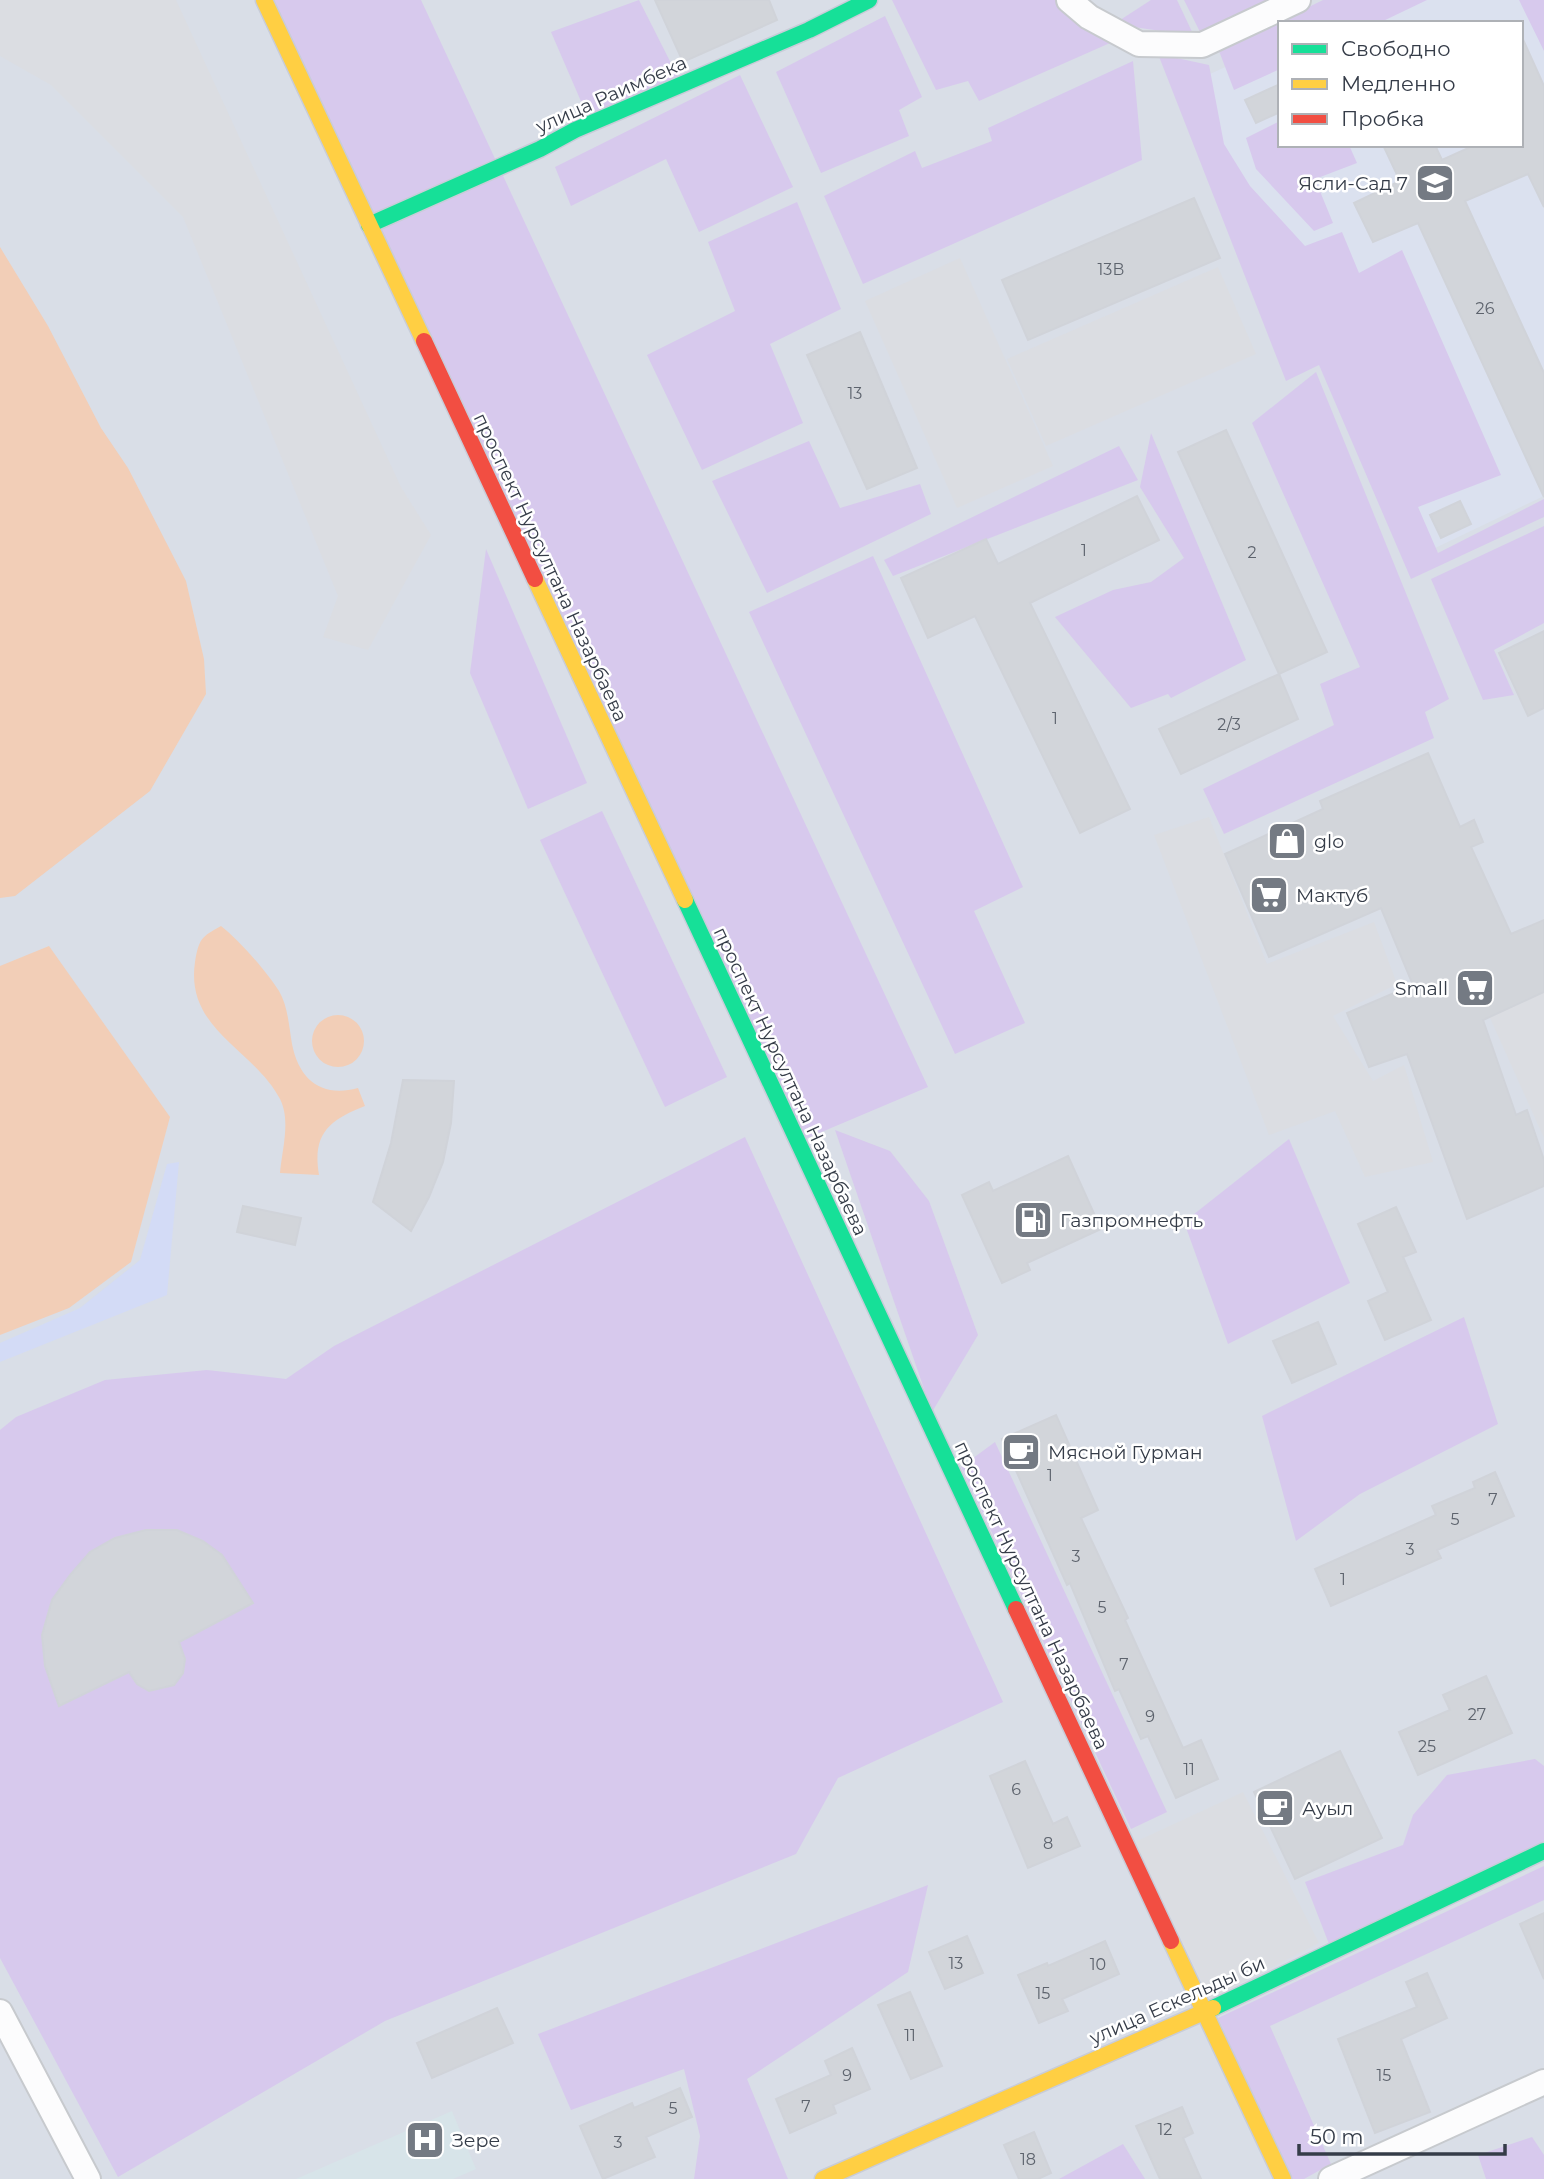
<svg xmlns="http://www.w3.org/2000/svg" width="1544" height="2179" viewBox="0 0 1544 2179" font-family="Montserrat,sans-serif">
<rect width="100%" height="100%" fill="#eaecf0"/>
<path fill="#d9dee7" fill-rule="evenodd" d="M 0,0 L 1544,0 L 1544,2179 L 0,2179 ZM 1280,23 L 1521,23 L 1521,145 L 1280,145 Z"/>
<polygon fill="#dbe1ef" points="1371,0 1544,0 1544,496 1410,560 1188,84 1280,42 1280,145 1521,145 1521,23 1322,23"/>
<polygon fill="#d7e4e9" points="452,2111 476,2169 453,2179 296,2179"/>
<g fill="#d7c9ed">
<polygon points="264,0 421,0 928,1087 798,1142"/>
<polygon points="639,0 681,83 593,129 551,32"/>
<polygon points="892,0 1056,0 1110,43 979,101 968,81 936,90"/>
<polygon points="1151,0 1177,0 1194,36 1114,24"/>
<polygon points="1184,0 1268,0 1200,32"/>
<polygon points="1323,0 1427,0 1379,23 1280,23 1280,69 1234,90 1219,51"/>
<polygon points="1519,0 1544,0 1544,51"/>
<polygon points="885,16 922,97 899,110 909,136 821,173 776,72"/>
<polygon points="1158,54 1209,65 1224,144 1250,186 1305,246 1342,232 1359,273 1402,250 1501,475 1418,507 1438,553 1544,499 1544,517 1411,579 1319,365 1286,381"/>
<polygon points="1133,61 1142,160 863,284 824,196 915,151 922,168 992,141 988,128"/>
<polygon points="740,75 793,187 699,232 666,159 571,206 555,167"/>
<polygon points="1280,121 1280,145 1349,145 1357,163 1315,179 1333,223 1314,231 1256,169 1246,138"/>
<polygon points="797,202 841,309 770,344 803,423 702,470 647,355 735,311 708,242"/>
<polygon points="1316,372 1449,699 1425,712 1434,738 1224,834 1203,789 1334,725 1320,684 1360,667 1252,423"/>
<polygon points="1151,433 1246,660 1171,698 1168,694 1131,708 1055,617 1113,590 1151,582 1184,558 1140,487"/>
<polygon points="809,441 840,508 920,484 931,514 767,593 712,481"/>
<polygon points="1119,446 1138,480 893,576 884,560"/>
<polygon points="1544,526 1544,623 1494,650 1514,695 1483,700 1431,579"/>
<polygon points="486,549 587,783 528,809 470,673"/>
<polygon points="873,556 1023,887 974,911 1025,1023 955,1054 749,612"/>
<polygon points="602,811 727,1077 665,1107 540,840"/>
<polygon points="835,1130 890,1151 929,1201 978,1335 932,1412"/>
<polygon points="745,1137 1003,1702 838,1778 796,1854 385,2021 118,2177 0,1958 0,1430 16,1417 105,1380 207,1370 286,1379 334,1346"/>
<polygon points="1289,1139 1350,1283 1228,1344 1184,1222"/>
<polygon points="1464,1317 1498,1424 1360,1494 1296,1541 1262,1416"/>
<polygon points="995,1442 1167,1812 1131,1829 961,1467"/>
<polygon points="1535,1759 1544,1766 1544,1847 1329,1944 1305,1882 1403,1845 1413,1815 1447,1775"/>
<polygon points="1544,1866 1544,1900 1270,2026 1331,2164 1304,2179 1290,2179 1218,2018"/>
<polygon points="928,1885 908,1972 747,2079 788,2179 694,2179 700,2136 684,2069 571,2110 538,2034"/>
<polygon points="1532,2137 1544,2155 1544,2179 1486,2179 1478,2155"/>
<polygon points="1123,2144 1145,2179 1059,2179"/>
</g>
<polygon fill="#d3dbf6" points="179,1162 167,1295 0,1362 0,1343 80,1308 140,1260 167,1164"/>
<g fill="#dbdde2">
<polygon points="0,0 176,0 401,487 431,535 368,650 323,637 338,596 183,217 51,85 0,56"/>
<polygon points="960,258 1053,466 957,508 865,301"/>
<polygon points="1218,267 1256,354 1046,446 1007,359"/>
<polygon points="1209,817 1267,964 1374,922 1397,984 1333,1016 1373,1081 1404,1065 1433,1162 1365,1177 1335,1111 1269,1135 1154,835"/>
<polygon points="1544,984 1544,1138 1486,1009"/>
<polygon points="1243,1792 1319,1943 1210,1999 1135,1842"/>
</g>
<g fill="#f2ceb7">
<polygon points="0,247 48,326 101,428 128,468 186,581 204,659 206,694 150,791 15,896 0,898"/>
<path d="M 221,926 C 239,940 267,972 279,991 C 288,1006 289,1027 292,1044 C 299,1080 322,1098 358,1088 L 365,1106 C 329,1120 312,1134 319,1175 L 280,1173 C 282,1149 291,1121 280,1099 C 254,1049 185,1030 195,962 C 199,939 201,937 221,926 Z"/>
<polygon points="49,946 170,1117 131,1262 69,1308 0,1335 0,966"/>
<circle cx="338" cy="1041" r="26"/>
</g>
<g fill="#d2d5da" stroke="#d0d3d9" stroke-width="2">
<polygon points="655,0 769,0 777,20 683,62"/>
<polygon points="1521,35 1544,86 1544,207 1528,174 1465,201 1544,373 1544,497 1418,223 1373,242 1354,203 1400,181 1383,145 1435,145 1442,160 1475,145 1521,145"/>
<polygon points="1280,84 1280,112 1256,123 1245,100"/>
<polygon points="1194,198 1220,258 1028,340 1002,280"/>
<polygon points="860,332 917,468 867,489 807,355"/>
<polygon points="1226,430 1327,652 1279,674 1178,452"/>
<polygon points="1137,496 1159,540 1030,603 1130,809 1080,833 975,616 928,638 901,578 986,539 998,564"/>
<polygon points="1460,501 1471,524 1441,538 1430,515"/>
<polygon points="1544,631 1544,708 1528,716 1499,653"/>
<polygon points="1279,674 1298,719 1181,774 1159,729"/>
<polygon points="1428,753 1460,827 1474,820 1483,842 1471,847 1511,934 1544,920 1544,992 1483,1020 1516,1115 1527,1110 1544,1160 1544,1186 1467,1219 1407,1054 1369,1067 1347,1013 1413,985 1381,908 1269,957 1225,854 1323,809 1320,801"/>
<polygon points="403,1080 454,1081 451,1123 443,1162 429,1197 411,1231 373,1202 391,1143"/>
<polygon points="1068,1156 1101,1229 1027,1263 1030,1270 1002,1283 962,1195 989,1182 993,1191"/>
<polygon points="243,1206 301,1218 295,1245 237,1232"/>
<polygon points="1396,1207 1416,1252 1403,1257 1431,1320 1385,1340 1368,1301 1388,1292 1358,1224"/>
<polygon points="1318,1322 1336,1364 1292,1383 1273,1341"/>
<polygon points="1056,1415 1098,1510 1081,1518 1128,1618 1125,1620 1183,1748 1201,1740 1218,1779 1176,1798 1148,1736 1141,1739 1119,1689 1115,1691 1070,1583 1067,1585 1002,1439"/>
<polygon points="1495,1472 1514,1516 1437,1550 1441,1558 1331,1606 1315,1569 1436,1515 1432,1506 1475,1488 1473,1482"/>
<polygon points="146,1530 177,1530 203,1541 222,1555 253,1603 179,1642 185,1659 183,1673 174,1685 149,1691 137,1684 129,1672 59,1706 45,1666 42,1635 52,1600 70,1575 90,1552 115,1538"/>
<polygon points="1486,1676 1512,1733 1418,1775 1399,1732 1450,1710 1443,1695"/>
<polygon points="1340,1751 1382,1838 1295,1879 1254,1792"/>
<polygon points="1025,1761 1053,1824 1067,1817 1080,1846 1028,1868 990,1776"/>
<polygon points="1544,1913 1544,1979 1520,1924"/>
<polygon points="967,1936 983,1973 945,1989 929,1952"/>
<polygon points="1105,1941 1119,1974 1062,1999 1068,2011 1039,2023 1018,1975 1047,1963 1048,1966"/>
<polygon points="1427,1973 1447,2018 1401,2039 1430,2112 1375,2133 1338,2039 1417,2007 1406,1982"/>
<polygon points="910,1992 942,2066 911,2079 878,2005"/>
<polygon points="497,2008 513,2043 432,2078 417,2043"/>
<polygon points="852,2048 870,2089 833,2105 836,2113 790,2133 776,2099 831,2075 825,2061"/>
<polygon points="680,2088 692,2117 646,2137 655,2157 603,2179 580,2126 632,2103 634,2108"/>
<polygon points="1182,2107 1193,2133 1183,2138 1201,2179 1160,2179 1136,2126"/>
<polygon points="1034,2132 1051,2173 1038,2179 1019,2179 1004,2145"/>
</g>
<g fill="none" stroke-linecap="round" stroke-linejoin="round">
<g stroke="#c7cace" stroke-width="28">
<g id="street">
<polyline points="1069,0 1089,17 1139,44 1202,45 1298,0"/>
<polyline points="0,2012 88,2179"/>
<polyline points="1331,2179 1544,2082"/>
</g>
</g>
<g stroke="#c8ccd8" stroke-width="19">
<g id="fast">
<polyline points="369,225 540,149 575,130 809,30 869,0"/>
<polyline points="685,900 1016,1609"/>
<polyline points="1213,2008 1544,1851"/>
</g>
</g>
<g stroke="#c8ccd8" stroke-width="19">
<g id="slow">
<polyline points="264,0 424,341"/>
<polyline points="535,579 685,900"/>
<polyline points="1171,1941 1283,2179"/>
<polyline points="823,2179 1213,2008"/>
</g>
</g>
<g stroke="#c8ccd8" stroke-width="19">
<g id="jam">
<polyline points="424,341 535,579"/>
<polyline points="1016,1609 1171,1941"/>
</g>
</g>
<use href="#street" stroke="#fcfcfd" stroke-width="24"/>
<use href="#fast" stroke="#16e098" stroke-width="16"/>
<use href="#slow" stroke="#ffcf43" stroke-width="16"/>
<use href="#jam" stroke="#f24e42" stroke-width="16"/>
</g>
<defs>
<g id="school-square" transform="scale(2.0125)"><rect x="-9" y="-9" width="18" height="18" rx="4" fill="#747a83" stroke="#fff"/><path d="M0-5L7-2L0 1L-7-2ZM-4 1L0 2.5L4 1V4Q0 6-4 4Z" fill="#fff"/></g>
<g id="shop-square" transform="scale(2.0125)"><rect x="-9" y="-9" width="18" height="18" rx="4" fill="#747a83" stroke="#fff"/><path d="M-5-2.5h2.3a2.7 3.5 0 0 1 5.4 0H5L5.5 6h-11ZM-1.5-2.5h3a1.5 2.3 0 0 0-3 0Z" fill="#fff"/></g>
<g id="supermarket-square" transform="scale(2.0125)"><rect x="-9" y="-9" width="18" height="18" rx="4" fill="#747a83" stroke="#fff"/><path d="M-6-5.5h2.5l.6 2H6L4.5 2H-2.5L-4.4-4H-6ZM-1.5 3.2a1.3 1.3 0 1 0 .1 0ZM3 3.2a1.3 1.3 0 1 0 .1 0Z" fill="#fff"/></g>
<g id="fuel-square" transform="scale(2.0125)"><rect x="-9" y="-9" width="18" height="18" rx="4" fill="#747a83" stroke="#fff"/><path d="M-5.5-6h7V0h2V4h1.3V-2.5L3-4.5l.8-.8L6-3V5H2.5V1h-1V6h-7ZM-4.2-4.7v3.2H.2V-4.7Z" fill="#fff"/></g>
<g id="cafe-square" transform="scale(2.0125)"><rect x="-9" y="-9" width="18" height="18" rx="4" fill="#747a83" stroke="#fff"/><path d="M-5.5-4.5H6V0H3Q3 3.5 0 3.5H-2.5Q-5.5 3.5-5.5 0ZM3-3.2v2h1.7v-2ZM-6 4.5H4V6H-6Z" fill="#fff"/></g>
<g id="hospital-square" transform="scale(2.0125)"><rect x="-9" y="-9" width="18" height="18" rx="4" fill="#747a83" stroke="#fff"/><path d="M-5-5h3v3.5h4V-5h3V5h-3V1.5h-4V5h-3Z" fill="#fff"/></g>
</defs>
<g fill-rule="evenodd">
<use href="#school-square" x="1435" y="183"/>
<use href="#shop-square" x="1287" y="841"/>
<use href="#supermarket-square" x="1269" y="895"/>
<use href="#supermarket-square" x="1475" y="988"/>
<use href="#fuel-square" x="1033" y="1220"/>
<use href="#cafe-square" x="1021" y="1452"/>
<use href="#cafe-square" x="1275" y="1808"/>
<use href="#hospital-square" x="425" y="2140"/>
</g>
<g text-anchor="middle" stroke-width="5" stroke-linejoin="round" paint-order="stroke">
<g font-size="16" fill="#5d636d">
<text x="1111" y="275">13В</text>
<text x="1485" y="314">26</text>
<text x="855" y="399">13</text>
<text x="1084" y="556">1</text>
<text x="1252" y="558">2</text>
<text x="1055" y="724">1</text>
<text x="1229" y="730">2/3</text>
<text x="1050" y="1481">1</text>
<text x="1493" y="1505">7</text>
<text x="1455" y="1525">5</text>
<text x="1410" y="1555">3</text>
<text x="1076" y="1562">3</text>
<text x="1343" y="1585">1</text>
<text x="1102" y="1613">5</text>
<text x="1124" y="1670">7</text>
<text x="1477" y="1720">27</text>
<text x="1150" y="1722">9</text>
<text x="1427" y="1752">25</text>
<text x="1189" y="1775">11</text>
<text x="1016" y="1795">6</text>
<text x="1048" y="1849">8</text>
<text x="956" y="1969">13</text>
<text x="1098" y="1970">10</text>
<text x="1043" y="1999">15</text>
<text x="910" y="2041">11</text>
<text x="847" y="2081">9</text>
<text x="1384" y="2081">15</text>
<text x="806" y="2112">7</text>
<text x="673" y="2114">5</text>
<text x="1165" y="2135">12</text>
<text x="618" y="2148">3</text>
<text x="1028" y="2165">18</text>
</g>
<g font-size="19" fill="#353c48" stroke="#fff">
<text transform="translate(611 94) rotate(-24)" y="7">улица Раимбека</text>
<text transform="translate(551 567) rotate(65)" y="7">проспект Нурсултана Назарбаева</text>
<text transform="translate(791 1081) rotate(65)" y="7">проспект Нурсултана Назарбаева</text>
<text transform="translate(1032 1595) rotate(65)" y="7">проспект Нурсултана Назарбаева</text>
<text transform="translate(1177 2000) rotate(-24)" y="7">улица Ескельды би</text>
</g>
<g font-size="19" fill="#353c48" stroke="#fff" text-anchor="start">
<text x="1408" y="190" text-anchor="end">Ясли-Сад 7</text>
<text x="1314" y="848">glo</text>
<text x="1296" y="902">Мактуб</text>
<text x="1448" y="995" text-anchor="end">Small</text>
<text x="1060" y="1227">Газпромнефть</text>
<text x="1048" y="1459">Мясной Гурман</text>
<text x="1302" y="1815">Ауыл</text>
<text x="452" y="2147">Зере</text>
</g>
</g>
<rect x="1278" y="21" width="245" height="126" fill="#ffffff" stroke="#aeb1b6" stroke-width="2"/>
<rect x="1292" y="44" width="35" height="10" fill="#16e098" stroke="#aeb1b6" stroke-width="2"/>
<text x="1341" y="56" font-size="21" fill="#353c48">Свободно</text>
<rect x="1292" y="79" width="35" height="10" fill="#ffcf43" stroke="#aeb1b6" stroke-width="2"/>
<text x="1341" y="91" font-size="21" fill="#353c48">Медленно</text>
<rect x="1292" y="114" width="35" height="10" fill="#f24e42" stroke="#aeb1b6" stroke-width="2"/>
<text x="1341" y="126" font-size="21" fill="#353c48">Пробка</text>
<path d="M1299 2144v10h206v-10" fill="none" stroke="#353c48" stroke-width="3.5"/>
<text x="1310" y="2144" font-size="21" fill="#353c48" stroke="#ffffff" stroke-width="5" paint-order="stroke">50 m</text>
</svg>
